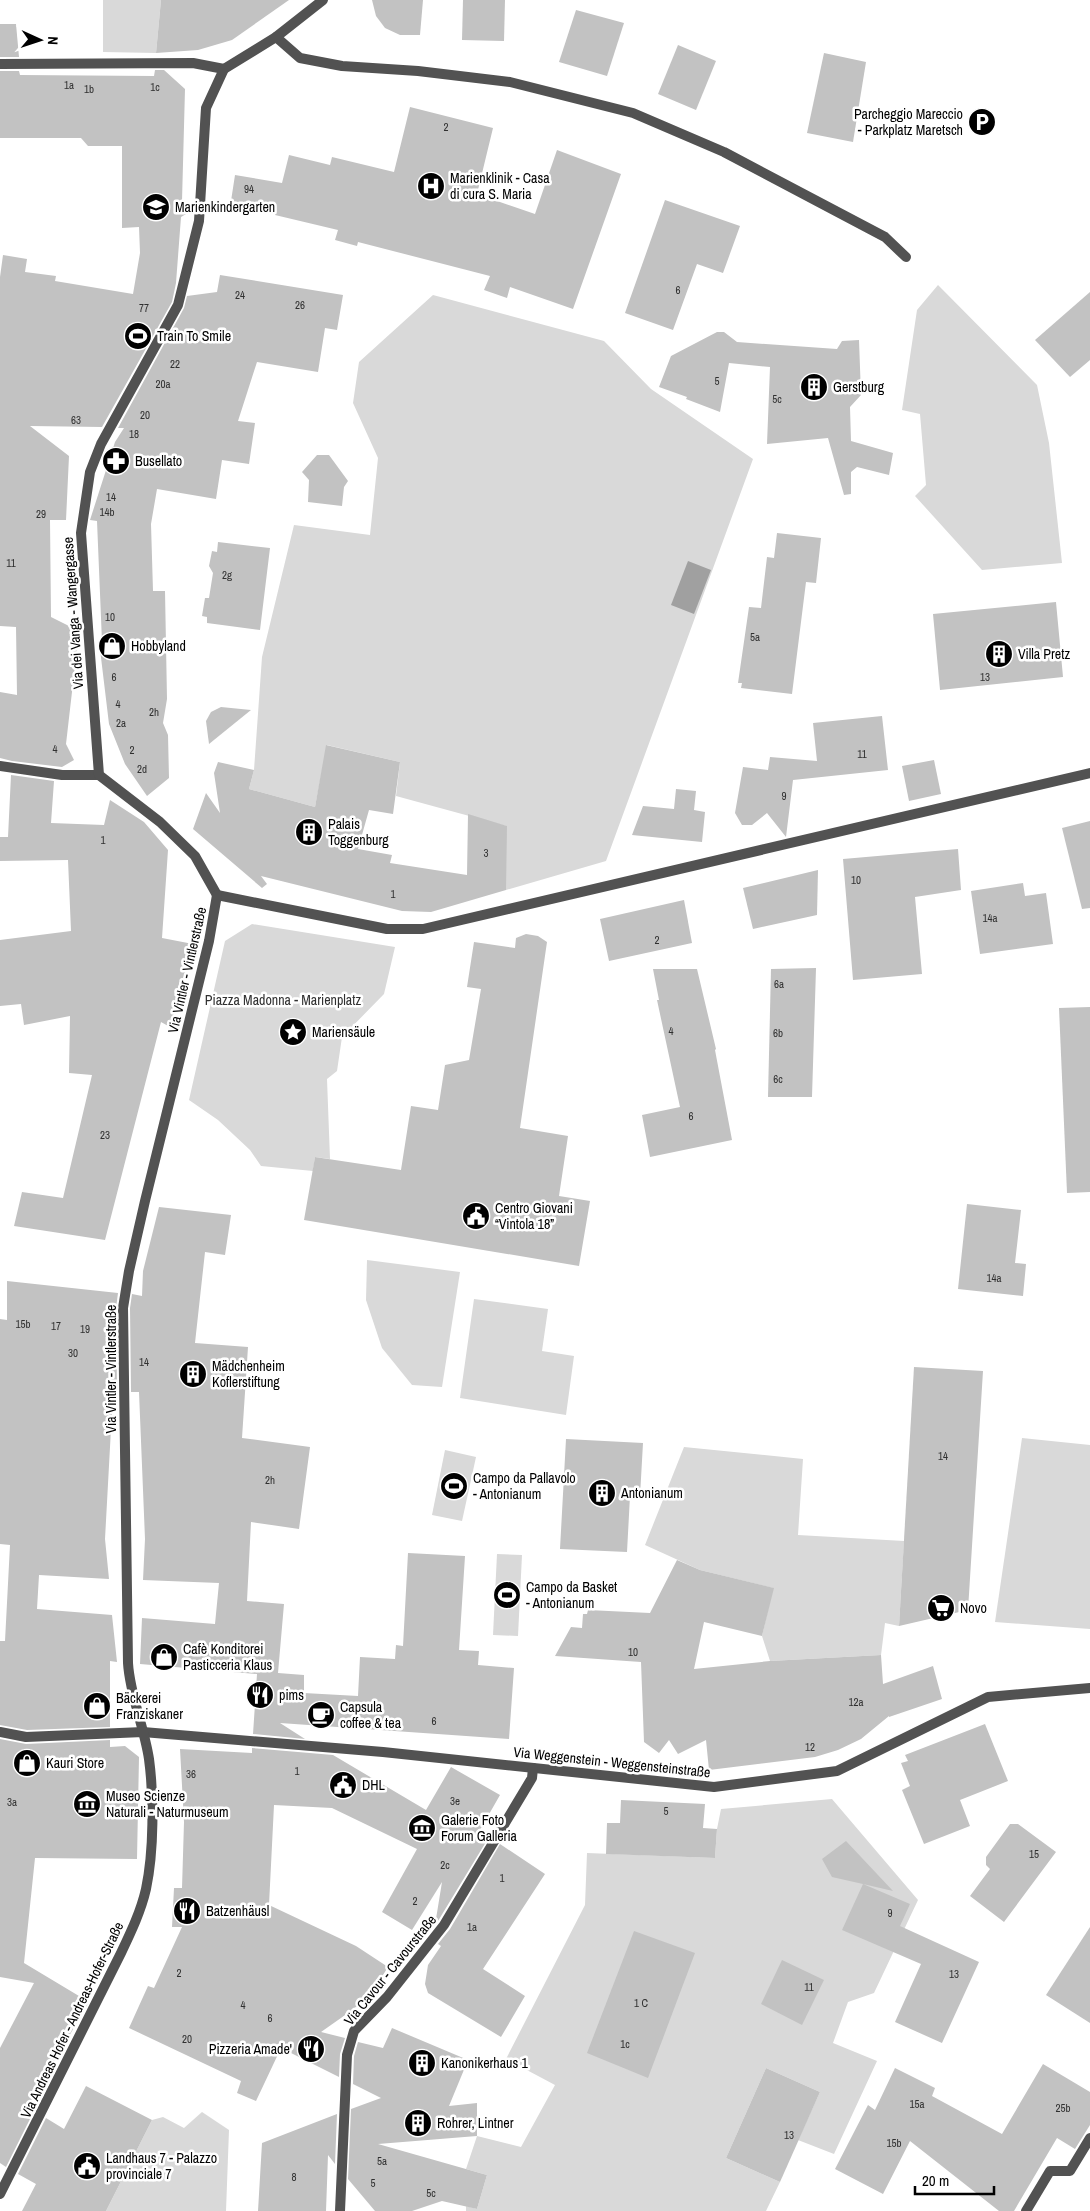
<svg xmlns="http://www.w3.org/2000/svg" width="1090" height="2211" viewBox="0 0 1090 2211" font-family="'Archivo Narrow',sans-serif">
<rect width="100%" height="100%" fill="#fff"/>
<g fill="#d9d9d9">
<polygon points="103,0 161,0 156,53 103,52"/>
<polygon points="938,285 1037,385 1049,443 1062,563 982,570 915,496 926,485 920,414 902,410 917,310"/>
<polygon points="433,295 604,341 651,389 753,459 606,861 506,890 506,826 396,796 400,762 327,745 315,807 249,789 254,770 262,657 294,525 370,535 378,458 353,403 359,362"/>
<polygon points="252,924 395,947 384,994 342,1037 337,1071 327,1079 330,1159 315,1157 313,1171 261,1166 250,1150 218,1120 189,1100 225,941"/>
<polygon points="367,1260 460,1272 442,1387 412,1385 382,1348 366,1300"/>
<polygon points="474,1299 548,1309 542,1351 574,1356 566,1415 460,1398"/>
<polygon points="1022,1438 1090,1445 1090,1629 995,1622"/>
<polygon points="684,1447 803,1459 798,1535 904,1541 899,1626 885,1623 881,1655 770,1661 762,1636 773,1588 700,1570 645,1545"/>
<polygon points="445,1450 476,1457 462,1521 432,1515"/>
<polygon points="497,1554 522,1555 518,1636 493,1635"/>
<polygon points="832,1799 918,1900 874,1993 848,2002 833,2043 877,2061 834,2154 798,2140 820,2092 766,2068 726,2158 780,2182 766,2211 466,2211 466,2206 477,2209 487,2175 466,2169 477,2136 521,2147 555,2085 506,2059 585,1905 587,1853 715,1858 717,1829 721,1809"/>
<polygon points="202,2112 229,2130 226,2211 106,2211 152,2120 163,2117 184,2128"/>
</g>
<polygon fill="#a0a0a0" points="688,561 711,570 694,614 671,605"/>
<g fill="#c2c2c2">
<polygon points="161,0 289,0 232,40 198,50 156,53"/>
<polygon points="372,0 423,0 420,35 400,35 385,28 376,16"/>
<polygon points="463,0 505,0 504,41 462,40"/>
<polygon points="576,10 624,23 607,76 559,62"/>
<polygon points="0,24 16,24 19,57 0,57"/>
<polygon points="678,45 716,61 696,110 658,94"/>
<polygon points="824,53 866,62 853,142 807,133"/>
<polygon points="155,70 164,70 185,89 182,201 186,204 186,214 181,217 176,283 172,302 102,427 30,426 69,456 66,520 50,520 51,617 79,631 66,744 74,760 62,767 12,761 0,758 0,692 17,695 16,627 0,626 0,277 3,255 27,259 25,272 56,276 55,281 133,294 140,253 139,227 122,228 122,146 88,146 81,138 0,138 0,71 19,71 20,75 154,76"/>
<polygon points="410,107 493,128 477,194 535,214 557,150 621,174 573,309 510,287 507,298 484,290 490,276 358,242 357,246 335,240 338,230 275,215 276,208 231,201 235,175 282,183 289,155 330,165 332,157 394,172"/>
<polygon points="665,200 740,226 723,273 697,264 673,330 625,313"/>
<polygon points="220,275 343,295 337,330 325,328 318,372 257,362 238,421 255,423 249,464 222,460 216,499 157,489 151,524 153,591 165,591 167,699 163,723 168,735 169,778 147,796 125,764 109,724 99,641 102,642 97,521 90,520 115,442 124,428 118,428 184,308 187,296 217,292"/>
<polygon points="1090,292 1090,360 1070,377 1035,340"/>
<polygon points="717,332 724,332 737,342 837,349 842,341 859,340 861,395 850,407 851,441 893,453 889,475 857,467 851,472 851,494 844,495 828,438 767,444 770,367 729,363 720,412 686,399 687,397 659,387 671,356"/>
<polygon points="317,455 329,455 348,481 344,487 342,506 308,502 309,480 302,472"/>
<polygon points="777,533 821,538 816,583 806,582 792,694 741,688 742,683 738,683 749,607 761,608 767,557 774,558"/>
<polygon points="218,542 270,548 260,630 207,623 207,617 202,616 205,598 209,598 213,573 209,566 212,551 217,552"/>
<polygon points="1056,602 1063,677 940,690 933,614"/>
<polygon points="221,707 251,710 209,744 206,721 211,712"/>
<polygon points="882,716 888,770 793,780 786,837 767,813 752,825 742,825 735,813 743,767 768,770 770,757 817,761 813,723"/>
<polygon points="326,745 400,762 393,814 369,810 358,849 392,855 390,863 467,875 468,814 507,826 506,890 431,912 402,911 261,876 267,884 262,888 193,829 206,793 220,813 214,773 218,762 254,770 249,789 315,807"/>
<polygon points="934,760 941,794 909,801 902,766"/>
<polygon points="11,775 54,781 51,823 104,825 110,800 144,822 168,850 162,938 193,944 170,1027 161,1022 105,1240 14,1226 22,1192 63,1198 92,1075 69,1073 70,1016 24,1025 21,1004 0,1006 0,940 71,931 68,860 0,861 0,837 8,837"/>
<polygon points="676,789 696,791 694,810 705,812 702,842 632,835 643,806 674,809"/>
<polygon points="1090,821 1090,908 1082,909 1062,828"/>
<polygon points="958,849 961,890 915,897 922,974 853,980 843,859"/>
<polygon points="818,870 817,915 753,929 743,888"/>
<polygon points="1023,883 1025,896 1046,893 1053,944 980,954 971,891"/>
<polygon points="684,900 692,943 609,961 600,919"/>
<polygon points="526,934 538,936 547,942 520,1128 568,1136 559,1196 590,1201 579,1266 304,1220 315,1157 401,1170 411,1106 438,1110 445,1065 469,1060 481,989 467,987 474,942 515,948 516,938"/>
<polygon points="816,968 812,1097 768,1097 771,969"/>
<polygon points="653,969 697,969 716,1049 715,1050 732,1140 650,1157 642,1115 680,1107 657,1000 659,1000"/>
<polygon points="1090,1007 1090,1192 1067,1193 1059,1008"/>
<polygon points="967,1204 1021,1210 1015,1263 1026,1264 1023,1296 958,1289"/>
<polygon points="159,1207 231,1215 225,1255 205,1252 195,1343 248,1347 242,1438 310,1447 299,1529 251,1522 247,1601 284,1604 278,1673 304,1675 304,1693 358,1696 360,1657 395,1659 396,1645 403,1646 408,1553 465,1556 459,1650 479,1651 478,1665 514,1668 509,1739 280,1723 305,1739 253,1734 257,1674 140,1664 142,1618 215,1624 219,1583 143,1580 145,1539 139,1392 131,1392 130,1308 132,1294 142,1296 143,1271"/>
<polygon points="7,1281 118,1293 116,1308 117,1392 113,1392 105,1539 109,1579 39,1575 37,1609 112,1615 117,1662 110,1661 110,1727 27,1730 0,1725 0,1641 5,1641 10,1545 0,1544 0,1319 7,1320"/>
<polygon points="914,1367 983,1371 968,1610 899,1626"/>
<polygon points="566,1439 643,1443 640,1496 630,1496 627,1552 560,1549"/>
<polygon points="677,1560 700,1570 774,1588 762,1636 704,1622 694,1669 770,1661 881,1655 883,1684 933,1666 942,1699 889,1717 889,1716 861,1739 838,1750 815,1757 709,1770 706,1740 678,1754 669,1740 659,1753 644,1742 641,1662 555,1656 571,1627 582,1628 583,1614 587,1614 588,1610 650,1613"/>
<polygon points="985,1724 1008,1781 960,1800 970,1826 924,1844 902,1790 910,1786 901,1763 908,1761 905,1755"/>
<polygon points="0,1739 26,1744 110,1740 110,1747 125,1746 139,1757 137,1859 35,1858 24,1963 89,2002 27,2108 34,2111 6,2167 0,2163 0,2048 34,1983 0,1977"/>
<polygon points="252,1748 333,1755 426,1810 451,1767 500,1795 480,1830 489,1837 438,1921 435,1925 442,1882 412,1930 382,1912 417,1849 332,1808 274,1805 269,1905 356,1946 388,1967 368,1999 321,2032 345,2038 340,2054 339,2077 281,2048 256,2101 237,2093 241,2081 129,2028 148,1986 154,1988 182,1927 172,1927 174,1888 182,1888 184,1822 180,1749 252,1753"/>
<polygon points="621,1800 705,1804 703,1828 717,1829 715,1858 606,1854 607,1823 620,1823"/>
<polygon points="1010,1824 1018,1824 1056,1852 1004,1922 970,1896 990,1869 986,1865 986,1857"/>
<polygon points="846,1841 893,1891 863,1884 910,1904 900,1926 979,1962 942,2043 895,2022 921,1964 842,1930 863,1884 832,1877 822,1859"/>
<polygon points="500,1844 545,1874 483,1969 525,1996 501,2037 428,1993 425,1984 428,1965 441,1946 438,1944 450,1929"/>
<polygon points="1090,1927 1090,2023 1046,1995"/>
<polygon points="634,1931 695,1953 648,2078 587,2053"/>
<polygon points="782,1960 824,1980 802,2025 761,2004"/>
<polygon points="392,2028 468,2060 449,2106 477,2103 477,2136 378,2144 487,2175 477,2209 442,2201 412,2211 375,2211 348,2179 351,2109 381,2098 353,2084 354,2056 358,2042 383,2048"/>
<polygon points="1043,2064 1090,2092 1090,2125 1075,2149 1057,2138 1014,2211 999,2211 910,2141 883,2194 835,2169 868,2105 875,2110 895,2068 935,2088 932,2096 1002,2134"/>
<polygon points="766,2068 820,2092 780,2182 726,2158"/>
<polygon points="86,2086 152,2120 106,2211 22,2211 36,2184 18,2174 46,2118 64,2129"/>
<polygon points="337,2114 335,2164 328,2155 326,2211 258,2211 262,2143"/>
</g>
<g fill="none" stroke-linecap="round" stroke-linejoin="round">
<g stroke="#525252" stroke-width="10">
<polyline points="276,37 300,58 342,66 418,71 510,82 633,113 724,152 885,237 906,257"/>
<polyline points="0,64 193,63 224,69"/>
<polyline points="0,766 62,775 99,775"/>
<polyline points="217,895 195,856 160,822 99,775 81,533 90,472 101,444 178,305 199,221 206,108 224,69 276,37 323,0"/>
<polyline points="217,895 387,929 423,929 1090,773"/>
<polyline points="0,1732 26,1737 143,1732 383,1752 714,1787 837,1771 988,1697 1090,1688"/>
<path d="M 0,2194 L 121,1953 C 131,1932 141,1911 146,1889 C 154,1851 154,1797 149,1759 C 144,1726 130,1696 128,1663 L 123,1308 L 129,1271 L 145,1201 L 209,941 L 217,895"/>
<polyline points="340,2211 347,2055 354,2031 387,1997 444,1925 532,1778 533,1768"/>
<polyline points="1026,2211 1050,2171 1070,2171 1090,2138"/>
</g>
</g>
<defs>
<g id="parking-disc" transform="scale(1.4375)"><circle r="9.5" fill="#000" stroke="#fff"/><path d="M-3.5-5.5H1a3.5 3.5 0 0 1 0 7H-1V5.5H-3.5ZM-1-3.4V-.6H.8a1.4 1.4 0 0 0 0-2.8Z" fill="#fff"/></g>
<g id="hospital-disc" transform="scale(1.4375)"><circle r="9.5" fill="#000" stroke="#fff"/><path d="M-5-5h3v3.5h4V-5h3V5h-3V1.5h-4V5h-3Z" fill="#fff"/></g>
<g id="school-disc" transform="scale(1.4375)"><circle r="9.5" fill="#000" stroke="#fff"/><path d="M0-5L7-2L0 1L-7-2ZM-4 1L0 2.5L4 1V4Q0 6-4 4Z" fill="#fff"/></g>
<g id="stadium-disc" transform="scale(1.4375)"><circle r="9.5" fill="#000" stroke="#fff"/><path d="M0-5a6.5 5 0 1 0 0 10a6.5 5 0 1 0 0-10ZM-3.5-1.8h7v3.6h-7Z" fill="#fff"/></g>
<g id="building-disc" transform="scale(1.4375)"><circle r="9.5" fill="#000" stroke="#fff"/><path d="M-4-6H4V6H1V3H-1V6H-4ZM-2.5-4.3h1.7v1.8h-1.7ZM.8-4.3h1.7v1.8H.8ZM-2.5-1h1.7V.8h-1.7ZM.8-1h1.7V.8H.8Z" fill="#fff"/></g>
<g id="pharmacy-disc" transform="scale(1.4375)"><circle r="9.5" fill="#000" stroke="#fff"/><path d="M-2-6h4v4h4v4h-4v4h-4v-4h-4v-4h4Z" fill="#fff"/></g>
<g id="shop-disc" transform="scale(1.4375)"><circle r="9.5" fill="#000" stroke="#fff"/><path d="M-5-2.5h2.3a2.7 3.5 0 0 1 5.4 0H5L5.5 6h-11ZM-1.5-2.5h3a1.5 2.3 0 0 0-3 0Z" fill="#fff"/></g>
<g id="sight-disc" transform="scale(1.4375)"><circle r="9.5" fill="#000" stroke="#fff"/><path d="M0-6L1.8-2.2L6-1.7L2.9 1.2L3.7 5.4L0 3.3L-3.7 5.4L-2.9 1.2L-6-1.7L-1.8-2.2Z" fill="#fff"/></g>
<g id="civic-disc" transform="scale(1.4375)"><circle r="9.5" fill="#000" stroke="#fff"/><path d="M-.6-6.5H3V-4.5H.6V-3L4-1V1h2V6H-6V1h2V-1L-.6-3ZM-1.2 2.5V6h2.4V2.5Z" fill="#fff"/></g>
<g id="supermarket-disc" transform="scale(1.4375)"><circle r="9.5" fill="#000" stroke="#fff"/><path d="M-6-5.5h2.5l.6 2H6L4.5 2H-2.5L-4.4-4H-6ZM-1.5 3.2a1.3 1.3 0 1 0 .1 0ZM3 3.2a1.3 1.3 0 1 0 .1 0Z" fill="#fff"/></g>
<g id="restaurant-disc" transform="scale(1.4375)"><circle r="9.5" fill="#000" stroke="#fff"/><path d="M-5-6h1v4h1v-4h1v4h1v-4h1v5L-1.5 .5V6h-2V.5L-5-1ZM5-6V6H3V1.5H1.5Q1.5-4 5-6Z" fill="#fff"/></g>
<g id="cafe-disc" transform="scale(1.4375)"><circle r="9.5" fill="#000" stroke="#fff"/><path d="M-5.5-4.5H6V0H3Q3 3.5 0 3.5H-2.5Q-5.5 3.5-5.5 0ZM3-3.2v2h1.7v-2ZM-6 4.5H4V6H-6Z" fill="#fff"/></g>
<g id="museum-disc" transform="scale(1.4375)"><circle r="9.5" fill="#000" stroke="#fff"/><path d="M0-6L6-3V-2H-6V-3ZM-5-1h2V3h-2ZM-1-1h2V3h-2ZM3-1h2V3H3ZM-6 4H6V6H-6Z" fill="#fff"/></g>
</defs>
<g fill-rule="evenodd">
<use href="#parking-disc" x="982" y="122"/>
<use href="#hospital-disc" x="431" y="186"/>
<use href="#school-disc" x="156" y="207"/>
<use href="#stadium-disc" x="138" y="336"/>
<use href="#building-disc" x="814" y="387"/>
<use href="#pharmacy-disc" x="116" y="461"/>
<use href="#shop-disc" x="112" y="646"/>
<use href="#building-disc" x="999" y="654"/>
<use href="#building-disc" x="309" y="832"/>
<use href="#sight-disc" x="293" y="1032"/>
<use href="#civic-disc" x="476" y="1216"/>
<use href="#building-disc" x="193" y="1374"/>
<use href="#stadium-disc" x="454" y="1486"/>
<use href="#building-disc" x="602" y="1493"/>
<use href="#stadium-disc" x="507" y="1595"/>
<use href="#supermarket-disc" x="941" y="1608"/>
<use href="#shop-disc" x="164" y="1657"/>
<use href="#restaurant-disc" x="260" y="1695"/>
<use href="#shop-disc" x="97" y="1706"/>
<use href="#cafe-disc" x="321" y="1715"/>
<use href="#shop-disc" x="27" y="1763"/>
<use href="#civic-disc" x="343" y="1785"/>
<use href="#museum-disc" x="87" y="1804"/>
<use href="#museum-disc" x="422" y="1828"/>
<use href="#restaurant-disc" x="187" y="1911"/>
<use href="#restaurant-disc" x="311" y="2049"/>
<use href="#building-disc" x="422" y="2063"/>
<use href="#building-disc" x="418" y="2123"/>
<use href="#civic-disc" x="87" y="2166"/>
</g>
<g text-anchor="middle" stroke-width="5" stroke-linejoin="round" paint-order="stroke">
<g font-size="11" fill="#303030">
<text x="69" y="89">1a</text>
<text x="155" y="91">1c</text>
<text x="89" y="93">1b</text>
<text x="446" y="131">2</text>
<text x="249" y="193">94</text>
<text x="678" y="294">6</text>
<text x="240" y="299">24</text>
<text x="300" y="309">26</text>
<text x="144" y="312">77</text>
<text x="175" y="368">22</text>
<text x="717" y="385">5</text>
<text x="163" y="388">20a</text>
<text x="777" y="403">5c</text>
<text x="145" y="419">20</text>
<text x="76" y="424">63</text>
<text x="134" y="438">18</text>
<text x="111" y="501">14</text>
<text x="107" y="516">14b</text>
<text x="41" y="518">29</text>
<text x="11" y="567">11</text>
<text x="227" y="579">2g</text>
<text x="110" y="621">10</text>
<text x="755" y="641">5a</text>
<text x="114" y="681">6</text>
<text x="985" y="681">13</text>
<text x="118" y="708">4</text>
<text x="154" y="716">2h</text>
<text x="121" y="727">2a</text>
<text x="55" y="753">4</text>
<text x="132" y="754">2</text>
<text x="862" y="758">11</text>
<text x="142" y="773">2d</text>
<text x="784" y="800">9</text>
<text x="103" y="844">1</text>
<text x="486" y="857">3</text>
<text x="856" y="884">10</text>
<text x="393" y="898">1</text>
<text x="990" y="922">14a</text>
<text x="657" y="944">2</text>
<text x="779" y="988">6a</text>
<text x="671" y="1035">4</text>
<text x="778" y="1037">6b</text>
<text x="778" y="1083">6c</text>
<text x="691" y="1120">6</text>
<text x="105" y="1139">23</text>
<text x="994" y="1282">14a</text>
<text x="23" y="1328">15b</text>
<text x="56" y="1330">17</text>
<text x="85" y="1333">19</text>
<text x="73" y="1357">30</text>
<text x="144" y="1366">14</text>
<text x="943" y="1460">14</text>
<text x="270" y="1484">2h</text>
<text x="633" y="1656">10</text>
<text x="856" y="1706">12a</text>
<text x="434" y="1725">6</text>
<text x="810" y="1751">12</text>
<text x="297" y="1775">1</text>
<text x="191" y="1778">36</text>
<text x="455" y="1805">3e</text>
<text x="12" y="1806">3a</text>
<text x="666" y="1815">5</text>
<text x="1034" y="1858">15</text>
<text x="445" y="1869">2c</text>
<text x="502" y="1882">1</text>
<text x="415" y="1905">2</text>
<text x="890" y="1917">9</text>
<text x="472" y="1931">1a</text>
<text x="179" y="1977">2</text>
<text x="954" y="1978">13</text>
<text x="809" y="1991">11</text>
<text x="641" y="2007">1 C</text>
<text x="243" y="2009">4</text>
<text x="270" y="2022">6</text>
<text x="187" y="2043">20</text>
<text x="625" y="2048">1c</text>
<text x="917" y="2108">15a</text>
<text x="1063" y="2112">25b</text>
<text x="789" y="2139">13</text>
<text x="894" y="2147">15b</text>
<text x="382" y="2165">5a</text>
<text x="294" y="2181">8</text>
<text x="373" y="2187">5</text>
<text x="431" y="2197">5c</text>
</g>
<g font-size="14" fill="#000" stroke="#fff" text-anchor="start">
<text x="963" y="119" text-anchor="end">Parcheggio Mareccio<tspan x="963" dy="16">- Parkplatz Maretsch</tspan></text>
<text x="450" y="183">Marienklinik - Casa<tspan x="450" dy="16">di cura S. Maria</tspan></text>
<text x="175" y="212">Marienkindergarten</text>
<text x="157" y="341">Train To Smile</text>
<text x="833" y="392">Gerstburg</text>
<text x="135" y="466">Busellato</text>
<text x="131" y="651">Hobbyland</text>
<text x="1018" y="659">Villa Pretz</text>
<text x="328" y="829">Palais<tspan x="328" dy="16">Toggenburg</tspan></text>
<text x="312" y="1037">Mariensäule</text>
<text x="495" y="1213">Centro Giovani<tspan x="495" dy="16">“Vintola 18”</tspan></text>
<text x="212" y="1371">Mädchenheim<tspan x="212" dy="16">Koflerstiftung</tspan></text>
<text x="473" y="1483">Campo da Pallavolo<tspan x="473" dy="16">- Antonianum</tspan></text>
<text x="621" y="1498">Antonianum</text>
<text x="526" y="1592">Campo da Basket<tspan x="526" dy="16">- Antonianum</tspan></text>
<text x="960" y="1613">Novo</text>
<text x="183" y="1654">Cafè Konditorei<tspan x="183" dy="16">Pasticceria Klaus</tspan></text>
<text x="279" y="1700">pims</text>
<text x="116" y="1703">Bäckerei<tspan x="116" dy="16">Franziskaner</tspan></text>
<text x="340" y="1712">Capsula<tspan x="340" dy="16">coffee &amp; tea</tspan></text>
<text x="46" y="1768">Kauri Store</text>
<text x="362" y="1790">DHL</text>
<text x="106" y="1801">Museo Scienze<tspan x="106" dy="16">Naturali - Naturmuseum</tspan></text>
<text x="441" y="1825">Galerie Foto<tspan x="441" dy="16">Forum Galleria</tspan></text>
<text x="206" y="1916">Batzenhäusl</text>
<text x="292" y="2054" text-anchor="end">Pizzeria Amade'</text>
<text x="441" y="2068">Kanonikerhaus 1</text>
<text x="437" y="2128">Rohrer, Lintner</text>
<text x="106" y="2163">Landhaus 7 - Palazzo<tspan x="106" dy="16">provinciale 7</tspan></text>
</g>
<g font-size="14" fill="#000" stroke="#fff">
<text transform="translate(73 613) rotate(-94)" y="5">Via dei Vanga - Wangergasse</text>
<text transform="translate(187 970) rotate(-77)" y="5">Via Vintler - Vintlerstraße</text>
<text transform="translate(111 1369) rotate(-90)" y="5">Via Vintler - Vintlerstraße</text>
<text transform="translate(612 1762) rotate(6)" y="5">Via Weggenstein - Weggensteinstraße</text>
<text transform="translate(390 1970) rotate(-51)" y="5">Via Cavour - Cavourstraße</text>
<text transform="translate(72 2020) rotate(-64)" y="5">Via Andreas Hofer - Andreas-Hofer-Straße</text>
</g>
<g font-size="14" fill="#303030" stroke="#fff">
<text x="283" y="1005">Piazza Madonna - Marienplatz</text>
</g>
</g>
<g transform="translate(40 40) rotate(93)" stroke="#ffffff" stroke-width="4" paint-order="stroke">
<path d="M0-4L9 19L0 12L-9 19Z" fill="#000000"/>
<text y="-8" font-size="14" font-weight="bold" text-anchor="middle" fill="#000000">N</text>
</g>
<path d="M915 2186v8h79v-8" fill="none" stroke="#000000" stroke-width="2.5"/>
<text x="922" y="2186" font-size="15" fill="#000000" stroke="#ffffff" stroke-width="4" paint-order="stroke">20 m</text>
</svg>
